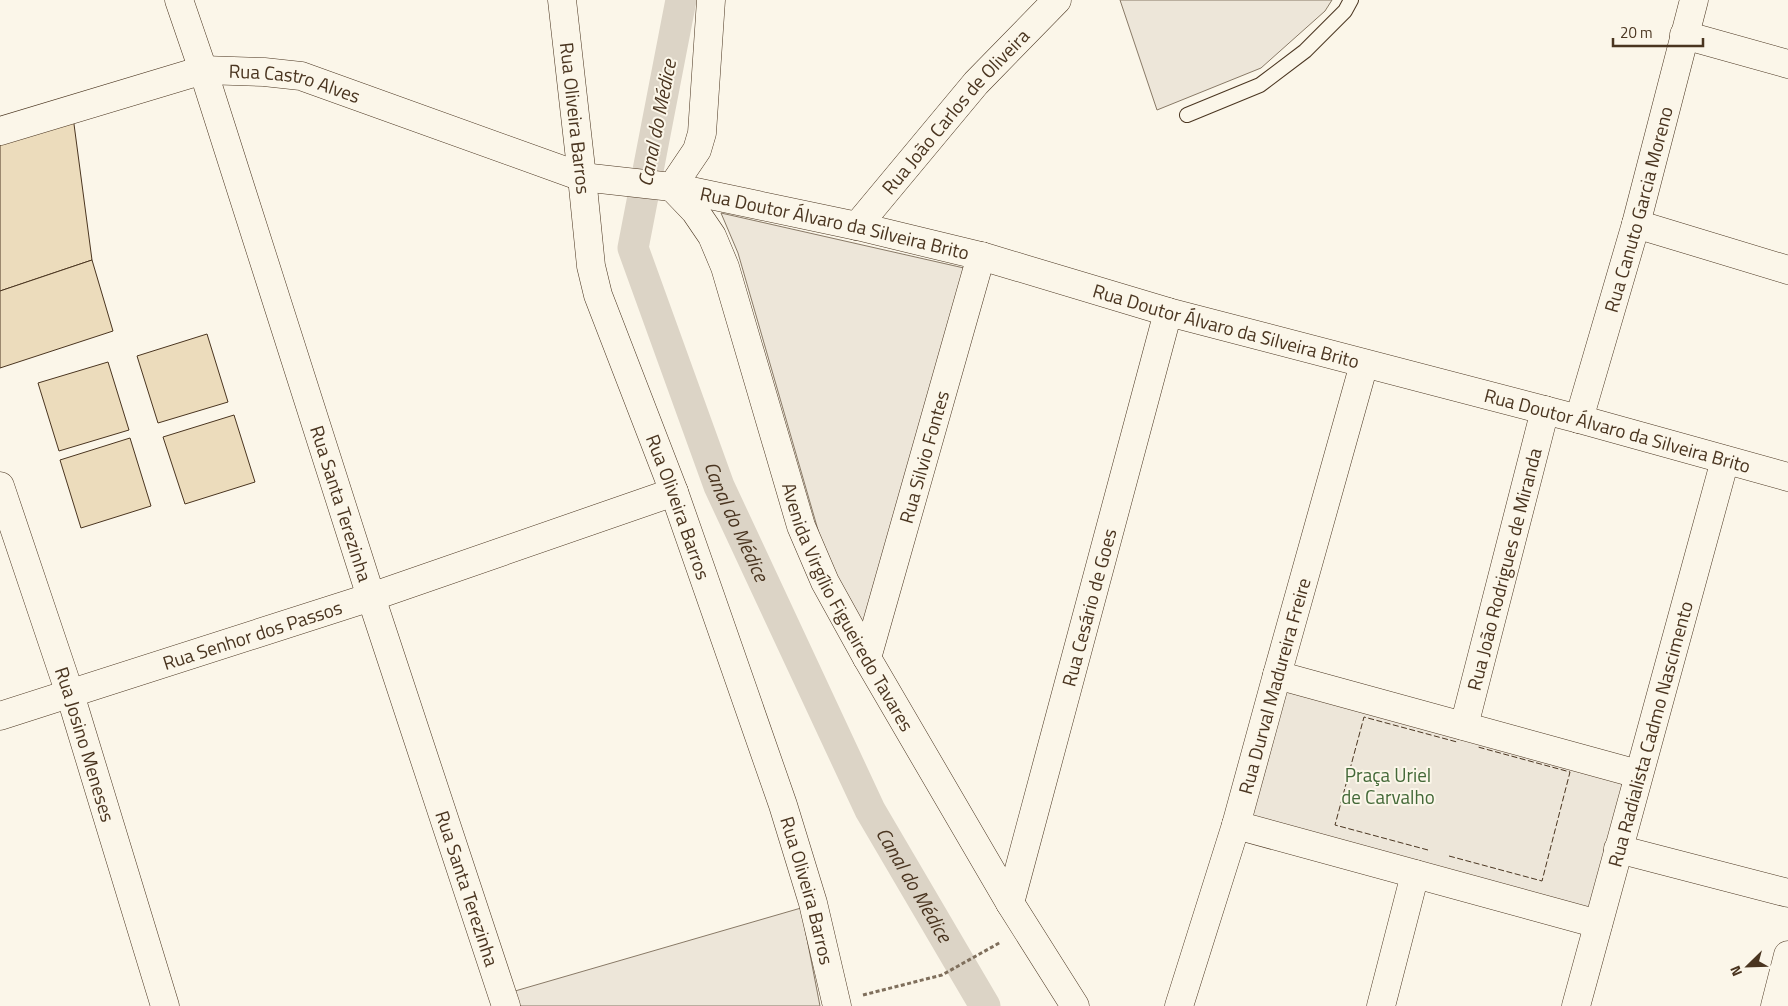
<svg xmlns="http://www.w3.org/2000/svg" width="1788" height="1006" viewBox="0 0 1788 1006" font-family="'Titillium Web',sans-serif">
<rect width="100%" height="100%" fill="#fbf6e9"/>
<g fill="#ede6d9" stroke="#887966">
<polygon points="1120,0 1332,0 1325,11 1261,68 1157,110"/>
<polygon points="721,213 964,268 862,627 831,575 738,253"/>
<polygon points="1277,675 1638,774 1598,924 1236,825"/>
<polygon points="801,908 820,1006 520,1006 515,991"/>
</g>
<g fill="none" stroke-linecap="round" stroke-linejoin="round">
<path stroke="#dcd4c6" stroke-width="31" id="s1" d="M 681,0 L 633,248 L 719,486 L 870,810 L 985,1006"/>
</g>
<g fill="#ecdcbc" stroke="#4a3520">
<polygon points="72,109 92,260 0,291 0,131"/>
<polygon points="92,260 113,331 0,368 0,291"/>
<polygon points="207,334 228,402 158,423 137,356"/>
<polygon points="108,362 129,430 59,451 38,383"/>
<polygon points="234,415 255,482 185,504 163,437"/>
<polygon points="130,438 151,506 81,528 60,460"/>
</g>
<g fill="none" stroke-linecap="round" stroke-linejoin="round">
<g stroke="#4a3520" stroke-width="16">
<polyline id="lane" points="1187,115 1260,85 1305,51 1345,11 1351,0"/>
</g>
<g stroke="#4a3520" stroke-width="29">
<g id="street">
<path id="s2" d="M 179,0 L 203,70 L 371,597 L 506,1006"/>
<path id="s3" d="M 562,0 L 582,177 L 591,266 L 598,295 L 674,492 L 783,805 L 813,903 L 837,1006"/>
<polyline points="1684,35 1788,64"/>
<polyline points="672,187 697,150 702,133 711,0"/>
<polyline points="1636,224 1788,270"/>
<path id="s4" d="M 857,226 L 976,83 L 1057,0"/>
<path id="s5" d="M 1579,419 L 1636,224 L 1694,0"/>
<path id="s6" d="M 0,486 L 70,694 L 165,1006"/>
<path id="s7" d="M 867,658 L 981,256"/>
<polyline points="1277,675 1638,774"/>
<path id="s8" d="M 0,716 L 371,597 L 674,492"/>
<path id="s9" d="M 1464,726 L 1545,410"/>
<polyline points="1236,825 1598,924"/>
<polyline points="1618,849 1788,893"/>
<path id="s10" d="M 1010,903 L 1168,312"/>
<path id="s11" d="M 1179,1006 L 1236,825 L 1277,675 L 1364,364"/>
<polyline points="1381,1006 1415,874"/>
<path id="s12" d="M 1576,1006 L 1725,460"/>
<polyline points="1775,1006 1788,955"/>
</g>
</g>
<g stroke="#4a3520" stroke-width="29">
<g id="secondary">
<path id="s13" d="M 0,131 L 203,70 L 264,72 L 301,76 L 582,177 L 672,187 L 857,226 L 981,256 L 1168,312 L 1579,419 L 1788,477"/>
<path id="s14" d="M 672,187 L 695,211 L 712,236 L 725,267 L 801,526 L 825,582 L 867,658 L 1010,903 L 1075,1006"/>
</g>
</g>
<polyline stroke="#7f6f5c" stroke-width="3" stroke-dasharray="4 2.5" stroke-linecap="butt" points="863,995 942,975 1001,942"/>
<use href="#lane" stroke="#fbf6e9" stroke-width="14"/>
<use href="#street" stroke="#fbf6e9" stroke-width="28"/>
<use href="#secondary" stroke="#fbf6e9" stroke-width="28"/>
<g stroke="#4a3520" stroke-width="1" stroke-dasharray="6 2.5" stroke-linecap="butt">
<polyline points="1428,850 1335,825 1364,717 1457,742"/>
<polyline points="1449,856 1542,881 1570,772 1478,747"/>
</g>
</g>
<g text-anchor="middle" stroke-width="4" stroke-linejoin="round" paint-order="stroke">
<g font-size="19" fill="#4a3520" stroke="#fbf6e9">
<text dy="7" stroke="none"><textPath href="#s13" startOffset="305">Rua Castro Alves</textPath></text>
<text dy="7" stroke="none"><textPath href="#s4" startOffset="151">Rua João Carlos de Oliveira</textPath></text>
<text dy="7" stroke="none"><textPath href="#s3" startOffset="119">Rua Oliveira Barros</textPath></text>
<text dy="7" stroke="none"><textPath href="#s5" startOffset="218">Rua Canuto Garcia Moreno</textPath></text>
<text dy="7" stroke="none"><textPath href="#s13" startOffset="866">Rua Doutor Álvaro da Silveira Brito</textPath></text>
<text dy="7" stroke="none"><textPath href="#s13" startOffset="1271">Rua Doutor Álvaro da Silveira Brito</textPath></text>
<text dy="7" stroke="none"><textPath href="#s13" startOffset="1676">Rua Doutor Álvaro da Silveira Brito</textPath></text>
<text dy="7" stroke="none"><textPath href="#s7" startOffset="209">Rua Silvio Fontes</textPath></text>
<text dy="7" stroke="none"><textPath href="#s2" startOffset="529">Rua Santa Terezinha</textPath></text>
<text dy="7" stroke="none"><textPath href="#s3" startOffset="524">Rua Oliveira Barros</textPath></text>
<text dy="7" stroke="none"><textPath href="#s9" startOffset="162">Rua João Rodrigues de Miranda</textPath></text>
<text dy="7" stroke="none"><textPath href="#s14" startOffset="460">Avenida Virgílio Figueiredo Tavares</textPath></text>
<text dy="7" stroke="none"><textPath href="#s10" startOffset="306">Rua Cesário de Goes</textPath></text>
<text dy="7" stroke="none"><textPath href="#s8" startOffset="265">Rua Senhor dos Passos</textPath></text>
<text dy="7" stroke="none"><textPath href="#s11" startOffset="334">Rua Durval Madureira Freire</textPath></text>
<text dy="7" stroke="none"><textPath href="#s12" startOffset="282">Rua Radialista Cadmo Nascimento</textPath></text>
<text dy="7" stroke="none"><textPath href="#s6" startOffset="272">Rua Josino Meneses</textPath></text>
<text dy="7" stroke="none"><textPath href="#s2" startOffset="934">Rua Santa Terezinha</textPath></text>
<text dy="7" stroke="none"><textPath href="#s3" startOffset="929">Rua Oliveira Barros</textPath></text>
</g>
<g font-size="19" fill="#436837" stroke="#fbf6e9">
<text x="1388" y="782">Praça Uriel<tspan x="1388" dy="22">de Carvalho</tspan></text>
</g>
<g font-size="20" font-style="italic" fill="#4a3520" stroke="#fbf6e9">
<text transform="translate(657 123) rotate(-79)" y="7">Canal do Médice</text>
<text dy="7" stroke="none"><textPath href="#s1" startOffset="545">Canal do Médice</textPath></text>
<text dy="7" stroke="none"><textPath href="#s1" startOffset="950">Canal do Médice</textPath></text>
</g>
</g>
<g transform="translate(1748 966) rotate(247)" stroke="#fbf6e9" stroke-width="4" paint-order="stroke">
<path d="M0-4L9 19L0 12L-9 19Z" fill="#4a3520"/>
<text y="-8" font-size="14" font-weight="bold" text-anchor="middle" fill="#4a3520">N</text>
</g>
<path d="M1613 38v8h90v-8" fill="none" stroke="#4a3520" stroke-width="2.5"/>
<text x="1620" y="38" font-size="15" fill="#4a3520" stroke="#fbf6e9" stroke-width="4" paint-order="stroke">20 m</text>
</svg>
